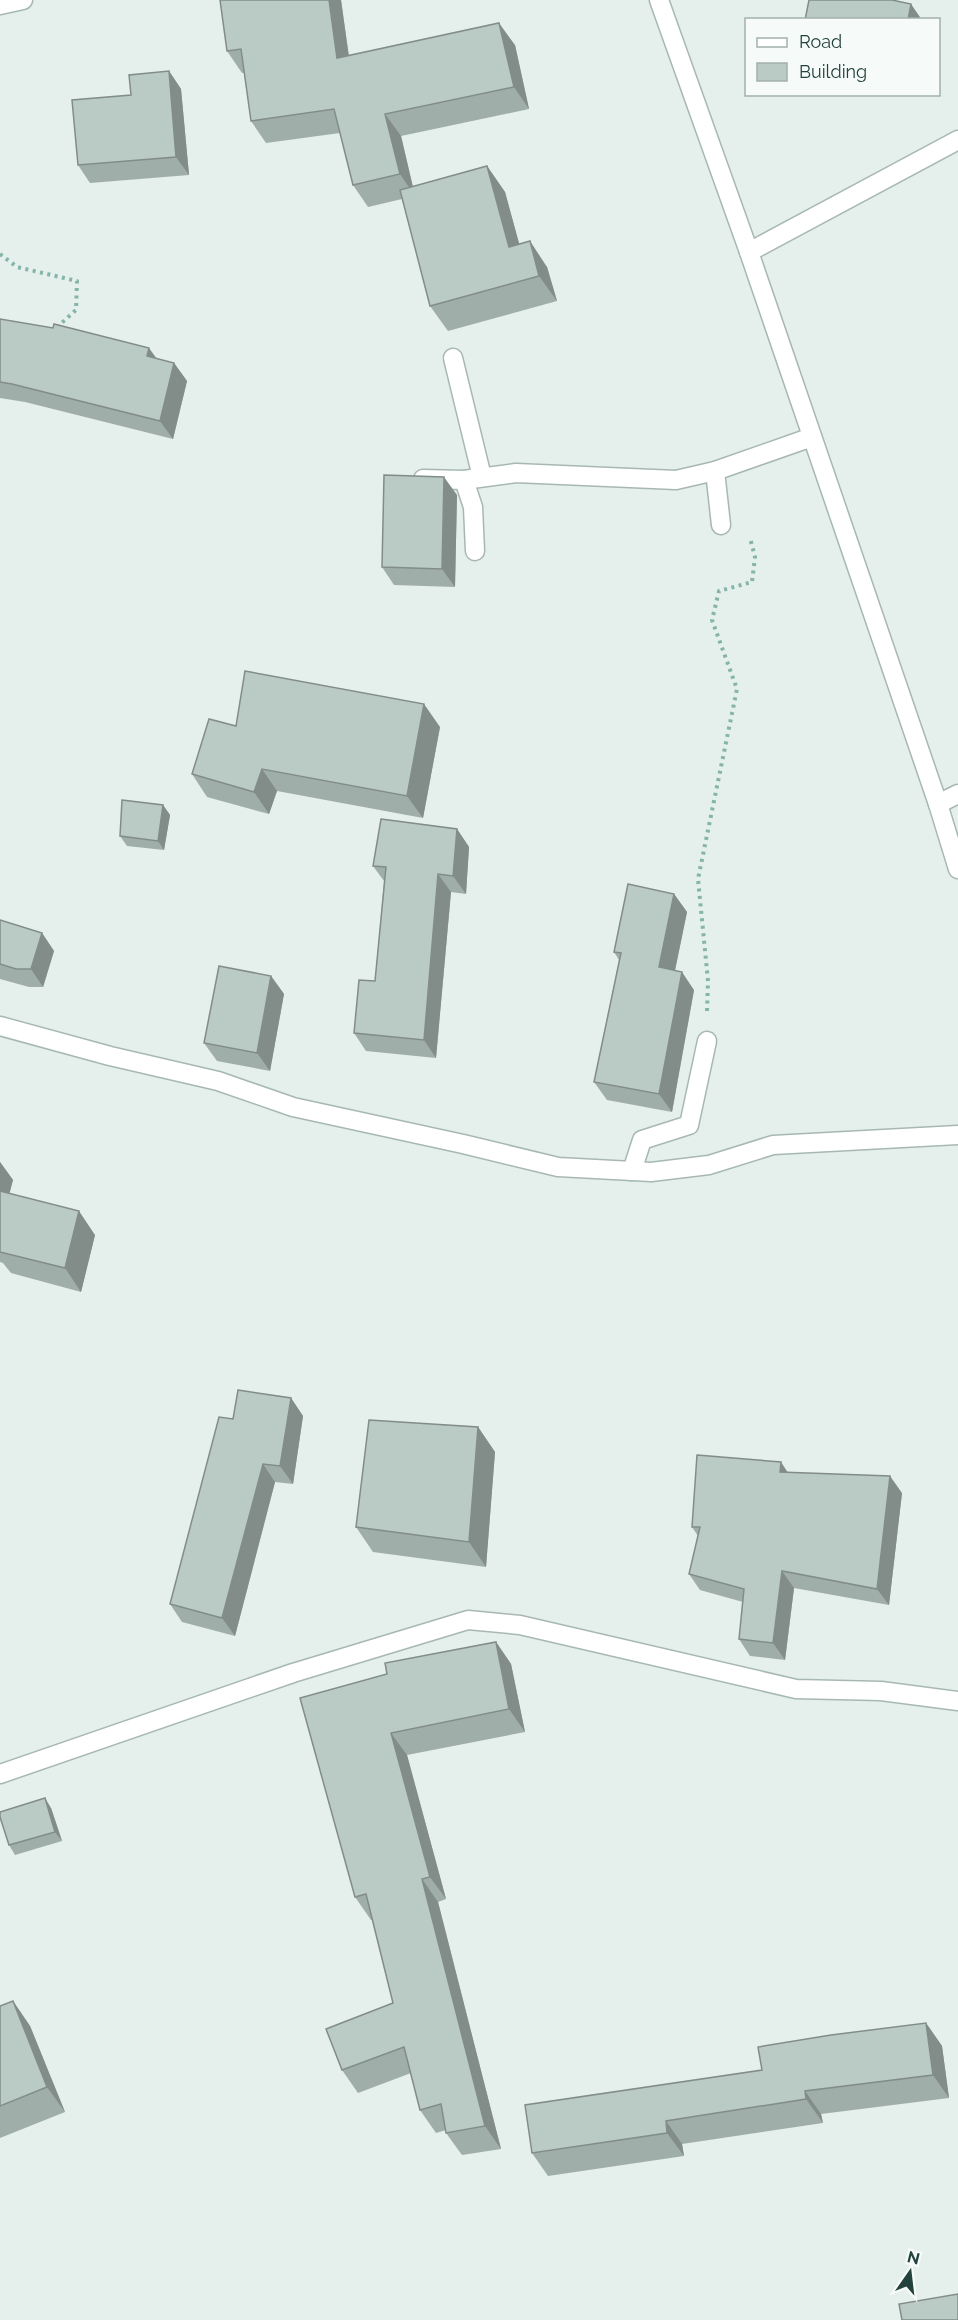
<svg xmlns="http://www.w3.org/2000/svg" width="958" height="2320" viewBox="0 0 958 2320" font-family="Raleway,sans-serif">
<rect width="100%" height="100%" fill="#e5efec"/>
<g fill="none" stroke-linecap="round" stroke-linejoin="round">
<g stroke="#a7b8b4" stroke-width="21">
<g id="minor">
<polyline points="659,0 749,252 938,804 958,869"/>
<polyline points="0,5 23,0"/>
<polyline points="749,252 958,140"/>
<polyline points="453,358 482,477"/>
<polyline points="715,471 721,525"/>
<polyline points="423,479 464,480 516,473 676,480 715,471 812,437"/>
<polyline points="464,480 473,507 475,551"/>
<polyline points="938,804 958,794"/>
<polyline points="0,1026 110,1056 218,1081 293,1107 463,1144 558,1167 651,1172 709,1165 773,1145 958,1135"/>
<polyline points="632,1171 642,1140 689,1125 707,1041"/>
<polyline points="0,1774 293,1673 468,1620 520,1625 796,1689 881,1691 958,1701"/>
</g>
</g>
<g stroke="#84b4aa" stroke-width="4" stroke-dasharray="3 4.5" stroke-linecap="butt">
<polyline points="0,254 17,267 77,281 76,310 55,329"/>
<polyline points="707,1011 708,981 698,879 737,689 712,620 719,591 752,582 755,557 750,538"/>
</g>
<use href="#minor" stroke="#fff" stroke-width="18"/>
</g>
<g fill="#a0aea9">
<polygon points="220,0 341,0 349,56 515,45 529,109 401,136 413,187 487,166 505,192 519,244 547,267 557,301 448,331 430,306 402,199 368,207 353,185 340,133 266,143 251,121 244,73 242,73 227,51"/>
<polygon points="169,71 181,89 189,175 90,183 78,165 131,95"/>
<polygon points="0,319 174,363 187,381 173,439 25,402 0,398"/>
<polygon points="457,495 455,587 394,585 382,567"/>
<polygon points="236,726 440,727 423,818 277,791 269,814 207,797 192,774"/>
<polygon points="163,805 170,815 164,850 127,846 120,836"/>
<polygon points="457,829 469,847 466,894 451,892 436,1058 366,1051 354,1033 375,981 384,881 373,866"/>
<polygon points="674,894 687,912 675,970 694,990 672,1112 607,1100 594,1082 619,960 614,952"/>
<polygon points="0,920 42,933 54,951 43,987 29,987 0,979"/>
<polygon points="271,976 284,994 270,1071 217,1061 204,1043"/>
<polygon points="0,1162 13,1180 9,1193 95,1235 81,1292 11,1273 3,1263 0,1262"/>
<polygon points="291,1398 303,1416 293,1484 275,1482 235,1636 182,1622 170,1604 233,1419"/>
<polygon points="478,1427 495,1452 486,1567 373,1552 356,1527"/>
<polygon points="788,1472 902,1493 889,1605 794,1588 785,1660 750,1656 739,1639 743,1602 700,1590 689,1574 698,1536 692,1527"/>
<polygon points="496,1642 511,1664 525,1732 407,1755 446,1899 438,1902 501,2149 462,2155 446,2133 446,2130 436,2133 420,2110 411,2073 358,2093 342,2070 393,2003 372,1920 371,1920 355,1897 387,1674"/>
<polygon points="51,1808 62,1841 15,1855 9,1845"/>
<polygon points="13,2001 30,2026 65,2112 0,2138 0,2006"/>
<polygon points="926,2023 942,2046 949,2098 821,2114 823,2123 682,2144 684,2156 548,2176 532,2153 762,2070"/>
</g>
<g fill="#828d8a">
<polygon points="329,0 341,0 352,80 337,58"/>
<polygon points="911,4 922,20 908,20"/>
<polygon points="499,23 515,45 529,109 514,87"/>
<polygon points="169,71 181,89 189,175 176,157"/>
<polygon points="385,114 401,136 415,196 400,174"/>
<polygon points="487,166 505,192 527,272 509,247"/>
<polygon points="530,241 547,267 557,301 539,276"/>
<polygon points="149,348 162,366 147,356"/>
<polygon points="174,363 187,381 173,439 160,421"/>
<polygon points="444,477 457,495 455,587 442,569"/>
<polygon points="424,704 440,727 423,818 407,796"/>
<polygon points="262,769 277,791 269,814 254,792"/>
<polygon points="163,805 170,815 164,850 158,841"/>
<polygon points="457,829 469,847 466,894 453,876"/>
<polygon points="438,874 451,892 436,1058 424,1040"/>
<polygon points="674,894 687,912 672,985 659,967"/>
<polygon points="42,933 54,951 43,987 31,969"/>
<polygon points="682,972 694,990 672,1112 659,1094"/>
<polygon points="271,976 284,994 270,1071 257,1053"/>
<polygon points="0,1162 13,1180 5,1211 0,1204"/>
<polygon points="79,1211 95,1235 81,1292 65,1268"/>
<polygon points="291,1398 303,1416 293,1484 280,1466"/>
<polygon points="478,1427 495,1452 486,1567 469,1542"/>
<polygon points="781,1462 792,1479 780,1472"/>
<polygon points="263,1464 275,1482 235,1636 222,1618"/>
<polygon points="890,1476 902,1493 889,1605 877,1589"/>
<polygon points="782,1571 794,1588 785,1660 773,1643"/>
<polygon points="496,1642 511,1664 525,1732 509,1709"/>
<polygon points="391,1733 407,1755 446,1899 430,1877"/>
<polygon points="45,1798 51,1808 62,1841 55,1832"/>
<polygon points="422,1879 438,1902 501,2149 485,2126"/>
<polygon points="13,2001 30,2026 65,2112 47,2087"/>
<polygon points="926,2023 942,2046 949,2098 933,2075"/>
<polygon points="805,2091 821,2114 823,2123 806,2099"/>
<polygon points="666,2121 682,2144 684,2156 667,2133"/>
</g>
<g fill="#bacac5" stroke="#828d8a" stroke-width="1.5">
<polygon points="220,0 329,0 337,58 499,23 514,87 385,114 400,174 353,185 334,109 251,121 241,49 227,51"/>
<polygon points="809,0 892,0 911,4 908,20 805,20"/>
<polygon points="169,71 176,157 78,165 72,100 131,95 129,75"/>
<polygon points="487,166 509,247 530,241 539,276 430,306 400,190"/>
<polygon points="0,319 53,328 54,324 149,348 147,356 174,363 160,421 12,384 0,382"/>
<polygon points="384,475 444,477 442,569 382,567"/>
<polygon points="245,671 424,704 407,796 262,769 254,792 192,774 209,719 236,726"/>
<polygon points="122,800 163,805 158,841 120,836"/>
<polygon points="381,819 457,829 453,876 438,874 424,1040 354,1033 359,980 375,981 386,867 373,866"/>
<polygon points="628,884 674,894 659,967 682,972 659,1094 594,1082 621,953 614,952"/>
<polygon points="0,920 42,933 31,969 16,969 0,964"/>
<polygon points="219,966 271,976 257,1053 204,1043"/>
<polygon points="0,1191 79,1211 65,1268 0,1252"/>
<polygon points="238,1390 291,1398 280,1466 263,1464 222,1618 170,1604 219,1417 233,1419"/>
<polygon points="369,1420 478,1427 469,1542 356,1527"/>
<polygon points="697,1455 781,1462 780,1472 890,1476 877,1589 782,1571 773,1643 739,1639 744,1589 689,1574 700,1527 692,1527"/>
<polygon points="496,1642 509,1709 391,1733 430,1877 422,1879 485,2126 446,2133 441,2104 420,2110 404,2047 342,2070 326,2029 393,2003 366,1894 355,1897 300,1698 387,1674 385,1663"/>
<polygon points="45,1798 55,1832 9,1845 0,1817 0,1812"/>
<polygon points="13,2001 47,2087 0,2106 0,2006"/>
<polygon points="926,2023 933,2075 805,2091 806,2099 666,2121 667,2133 532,2153 525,2105 762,2070 758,2047 831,2035"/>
<polygon points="958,2294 958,2320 902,2320 899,2304"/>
</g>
<rect x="745" y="18" width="195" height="78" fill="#f6fbf9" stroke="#a2b1ae" stroke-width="1.5"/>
<rect x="757" y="38" width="30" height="9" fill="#ffffff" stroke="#a2b1ae" stroke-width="1.5"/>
<text x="799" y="48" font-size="18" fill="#23423d">Road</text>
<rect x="757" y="63" width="30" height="18" fill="#bacac5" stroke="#a2b1ae" stroke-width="1.5"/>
<text x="799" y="78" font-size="18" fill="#23423d">Building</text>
<g transform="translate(910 2272) rotate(14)" stroke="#f6fbf9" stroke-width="4.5" paint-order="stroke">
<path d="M0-4.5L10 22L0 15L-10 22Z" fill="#23423d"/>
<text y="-9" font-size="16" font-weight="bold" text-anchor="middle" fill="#23423d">N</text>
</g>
</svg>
